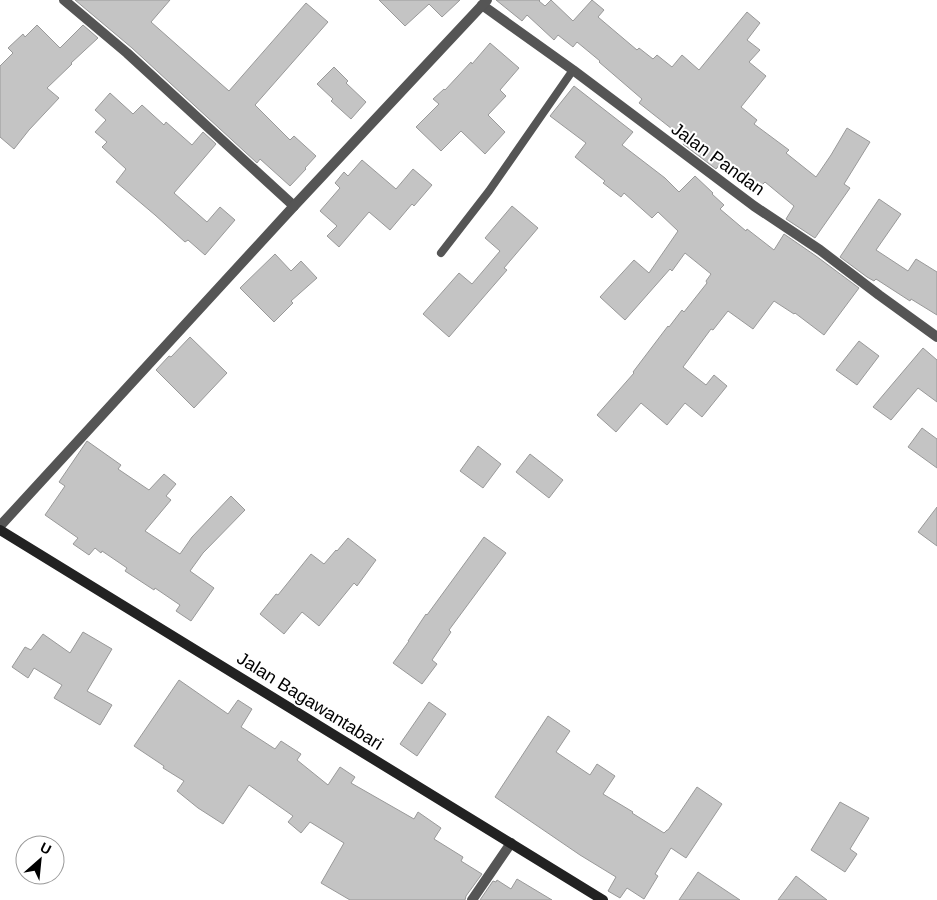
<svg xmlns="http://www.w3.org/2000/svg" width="937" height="900" viewBox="0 0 937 900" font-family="Helvetica,sans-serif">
<rect width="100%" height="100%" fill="#fff"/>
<g fill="#c4c4c4" stroke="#999">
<polygon points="75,0 170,0 151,22 229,91 306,3 328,22 255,105 290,140 294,136 316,156 305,168 306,169 290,186 260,159 257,163 132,48"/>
<polygon points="379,0 460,0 442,17 429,4 405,26"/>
<polygon points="496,0 540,0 539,1 545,6 551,0 573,21 592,0 604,10 598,17 637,50 639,48 653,59 657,55 672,67 682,55 699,70 747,12 760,23 747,40 760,50 749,62 766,76 741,107 757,120 754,124 789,150 786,153 816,177 831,155 847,128 870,142 844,184 850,188 815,238 786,219 794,206 765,182 761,186 724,159 716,169 683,144 686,140 639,103 642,99 599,62 600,61 577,42 573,47 558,35 554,40 527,15 522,21"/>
<polygon points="37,25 60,48 83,25 98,38 71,63 72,64 47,88 59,98 29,130 14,149 0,137 0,66 13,53 8,48 23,34 25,37"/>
<polygon points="490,43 519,68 500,90 506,96 488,115 505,132 485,154 461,131 441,151 416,127 439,104 433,99 444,89 445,90 471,62 472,64"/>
<polygon points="334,67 348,81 346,83 366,102 351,119 331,101 333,99 317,84"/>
<polygon points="574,86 633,132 622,145 665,178 679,192 695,176 713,193 712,194 724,205 720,209 746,231 747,229 774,250 784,234 816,256 859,288 824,335 795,313 794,314 774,301 753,329 728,311 713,330 711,329 683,367 706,385 714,375 727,386 702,417 685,403 667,425 641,403 616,432 597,415 634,373 633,372 668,326 669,327 682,310 684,312 707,283 706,281 711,274 685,253 672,271 670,269 625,320 600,297 634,260 649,273 678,231 658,212 652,218 624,193 621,197 603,183 605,181 575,157 586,143 550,116"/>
<polygon points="110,93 133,114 142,105 164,125 166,122 192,145 203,132 216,144 174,193 207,222 220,207 235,220 205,255 188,240 185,242 155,215 116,182 126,169 102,147 107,142 95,132 106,120 95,110"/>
<polygon points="362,160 396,189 413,169 432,185 414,206 412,204 390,230 369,212 339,247 327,236 337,226 320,211 340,188 335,183 344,172 348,176"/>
<polygon points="879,199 901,214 876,250 908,271 916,259 937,272 937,315 911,299 910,301 876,279 874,281 867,277 840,257"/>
<polygon points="512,206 538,228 504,268 507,270 449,337 423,314 459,273 472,284 500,251 485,238"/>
<polygon points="275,254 291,271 301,261 317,278 291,301 293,303 274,322 240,288"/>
<polygon points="190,337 227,373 194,408 156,370 169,356 171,357"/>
<polygon points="859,341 879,356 857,385 836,370"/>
<polygon points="923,348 937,360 937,402 918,388 891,420 873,407"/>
<polygon points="922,428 937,439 937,468 908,447"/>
<polygon points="87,441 121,465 118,469 149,490 164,474 176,484 166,496 171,500 145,531 180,554 192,537 231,496 245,510 203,553 190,571 214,588 191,621 176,611 180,605 155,588 154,590 125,571 127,568 102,551 101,553 95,548 89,555 73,544 78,538 45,515 65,486 59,482"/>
<polygon points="478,446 501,464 483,488 460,471"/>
<polygon points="530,454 563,480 549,498 516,472"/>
<polygon points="937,507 937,546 918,532"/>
<polygon points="484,537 506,553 449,630 451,632 432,660 437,664 422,684 393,663 409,641 408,641 426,614 427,615"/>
<polygon points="348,538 376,560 357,586 354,583 319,626 302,612 284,634 260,614 276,594 278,595 311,554 324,564 336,550 337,551"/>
<polygon points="83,632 112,649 87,691 112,705 100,725 54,698 62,685 34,668 28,678 12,667 25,647 31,650 43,634 70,653"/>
<polygon points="179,680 228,714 238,700 252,709 241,727 275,749 281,741 301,754 297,760 328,785 340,767 355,777 351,783 414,819 418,812 441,828 434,839 463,857 461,861 482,874 466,896 465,900 350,900 321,883 344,843 310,822 301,833 288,822 293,816 249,785 223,824 198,808 177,791 184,781 163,768 164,766 134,746"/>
<polygon points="429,702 446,714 417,756 400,744"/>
<polygon points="548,716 570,731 556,752 590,775 597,764 615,776 603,794 633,812 632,813 664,833 667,830 668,830 697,787 722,804 686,858 671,848 655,874 658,876 644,899 627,888 620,898 608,891 616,877 580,855 495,797"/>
<polygon points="840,802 869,818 850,849 857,854 845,872 811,850"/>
<polygon points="698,872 740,900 679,900"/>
<polygon points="796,876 827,900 778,900"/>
<polygon points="517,879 552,900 480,900 493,881 496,882 497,880 511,889"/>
</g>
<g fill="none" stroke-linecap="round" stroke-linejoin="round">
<polyline stroke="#555" stroke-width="8" points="441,253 489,191 573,70"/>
<g stroke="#555" stroke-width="10">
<polyline points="64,0 127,53 294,206"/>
<polyline points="482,5 573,70 754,206 820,250 879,295 937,337"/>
<polyline points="0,526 294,206 487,0"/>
<polyline points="472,900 511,843"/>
</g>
<polyline stroke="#222" stroke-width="10" points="0,530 603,900"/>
</g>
<g text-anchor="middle" stroke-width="4" stroke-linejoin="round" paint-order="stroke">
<g font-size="18" fill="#000" stroke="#fff">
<text transform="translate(718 159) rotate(36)" y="6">Jalan Pandan</text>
<text transform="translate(310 701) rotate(32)" y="6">Jalan Bagawantabari</text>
</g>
</g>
<g transform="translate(40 860) rotate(27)"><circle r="24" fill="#ffffff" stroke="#999999"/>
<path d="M0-4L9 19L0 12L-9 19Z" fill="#000000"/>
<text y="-8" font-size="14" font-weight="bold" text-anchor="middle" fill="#000000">U</text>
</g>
</svg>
